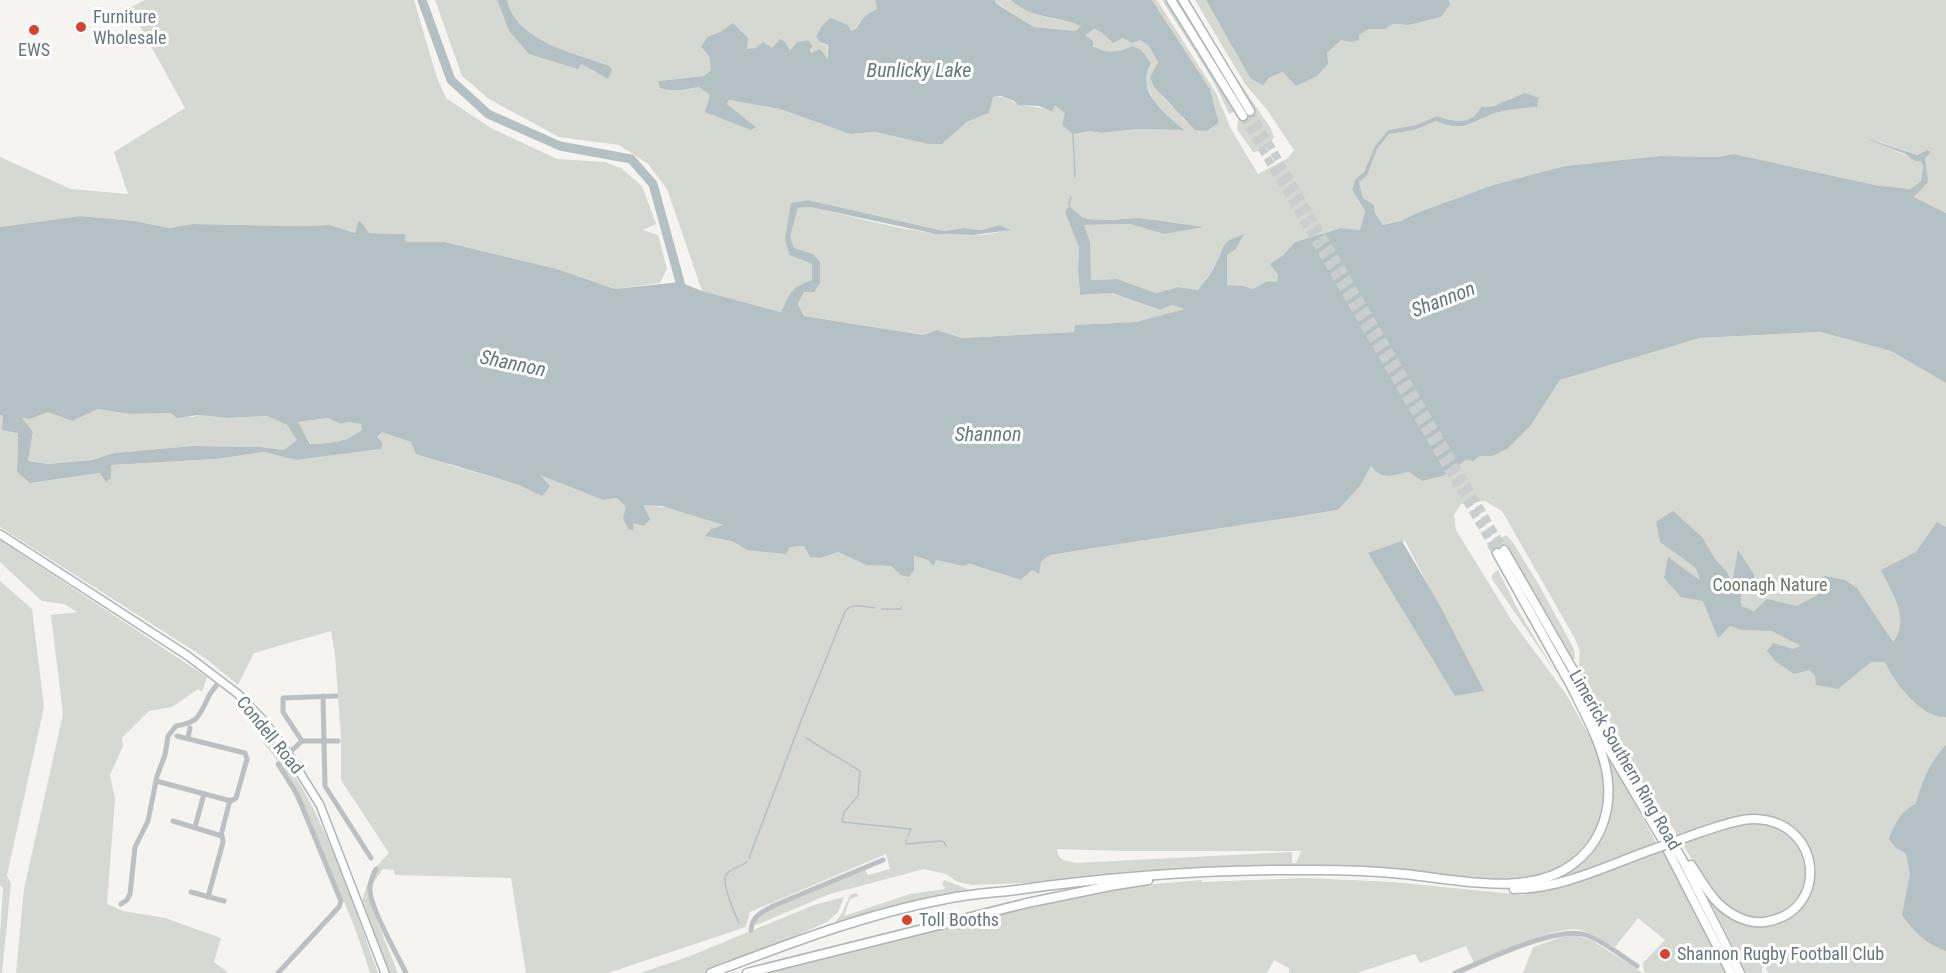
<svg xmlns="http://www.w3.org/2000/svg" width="1946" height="973" viewBox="0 0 1946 973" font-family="'Roboto Condensed',sans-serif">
<rect width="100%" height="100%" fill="#f5f4f1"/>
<g fill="#d5d9d1" fill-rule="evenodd">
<polygon points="145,0 414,0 437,78 446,98 491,128 557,159 605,162 621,168 642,186 656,224 643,230 658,235 667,269 660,283 615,289 557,269 445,242 406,242 405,234 368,233 361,222 358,221 355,233 330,225 301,226 192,224 169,228 135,221 80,216 0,227 0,157 71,189 128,194 114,152 185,108 130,8"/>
<path d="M 435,0 L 497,0 L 509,31 L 578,68 L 580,63 L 596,73 L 607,65 C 574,53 516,41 507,0 L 875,0 L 877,9 L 859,22 L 857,28 L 820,42 L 827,45 L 828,59 L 822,53 L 812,53 L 808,40 L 797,42 L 789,50 L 747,50 L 733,24 L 720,32 L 707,37 L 701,47 L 709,56 L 711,70 L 704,76 L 658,81 L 683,90 L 699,87 L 756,127 L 727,104 L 729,100 L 780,109 L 850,134 L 875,132 L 928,144 L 942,144 L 967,122 L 989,113 L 993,97 C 1007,95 1011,103 1022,105 C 1033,107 1041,107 1051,112 L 1055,106 L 1065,113 L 1073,134 L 1090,131 L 1101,133 L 1138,129 L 1183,130 L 1155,103 L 1146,84 L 1145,72 L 1132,46 C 1110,56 1098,56 1085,34 L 1094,29 L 1102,33 L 1113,43 L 1123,38 L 1140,40 L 1149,46 L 1158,62 L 1150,77 L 1165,100 L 1179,112 L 1184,120 L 1207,131 L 1219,123 L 1210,89 L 1152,0 L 1157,0 L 1216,93 L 1231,129 L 1258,174 L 1288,158 L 1294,150 L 1268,111 L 1245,84 L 1195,0 L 1206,0 L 1250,78 L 1269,78 L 1327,53 L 1341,40 L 1359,35 L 1369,29 L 1385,29 L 1393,24 L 1409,25 L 1441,17 L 1450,5 L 1449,0 L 1946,0 L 1946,213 L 1914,197 L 1926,177 L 1924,158 L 1930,153 L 1926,150 L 1917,155 L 1874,140 C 1878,143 1917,161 1920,161 L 1923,165 L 1921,181 L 1910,189 L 1875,185 L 1734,154 L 1718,157 L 1660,156 L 1565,166 L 1493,185 L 1419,212 L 1400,221 L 1383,225 L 1375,213 L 1374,205 L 1363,198 L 1359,182 L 1367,176 L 1377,149 L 1389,134 L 1415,130 L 1436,121 C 1467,136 1472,119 1499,112 C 1511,109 1525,108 1537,107 L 1512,97 C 1503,104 1492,106 1481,107 C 1471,126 1454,122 1437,116 L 1416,125 L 1388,130 L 1375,146 L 1364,172 L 1355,179 L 1352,190 L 1365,211 L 1360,230 L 1341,228 L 1295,242 L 1283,255 L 1271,264 L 1278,275 L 1277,283 L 1268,281 L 1252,289 L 1244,286 L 1227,285 L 1227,255 L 1236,249 L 1243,235 C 1217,244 1226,245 1215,265 C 1210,274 1204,282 1198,290 L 1178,287 L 1156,293 L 1117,279 L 1090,280 L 1090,242 L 1083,225 L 1130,224 L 1164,234 L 1139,218 L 1107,220 L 1089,219 L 1065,212 L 1079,248 L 1078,270 L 1080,295 L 1111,293 L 1159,310 L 1172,305 L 1187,309 L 1136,322 L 1076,325 L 1074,332 L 962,338 L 937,330 L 925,335 L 804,316 L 798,304 L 804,292 L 814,292 L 813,254 L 794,249 L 790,237 L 798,208 L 810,207 C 867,219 954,248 1010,229 L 1000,225 L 981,230 L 964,228 L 944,231 L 808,200 L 792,203 L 785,239 L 789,255 L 812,264 L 812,281 L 788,297 L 781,312 L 702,291 L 667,189 L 648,164 L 619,145 L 559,137 L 489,99 L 462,76 Z"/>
<path d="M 995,0 L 1011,0 C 1035,21 1055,15 1082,26 L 1077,31 L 1034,27 L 996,2 Z"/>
<path d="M 1162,0 L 1167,0 L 1186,29 L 1234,112 L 1229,114 C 1212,73 1185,38 1162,0 Z"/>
<path d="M 1218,51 L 1270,127 L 1274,137 C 1270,144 1261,152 1253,152 L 1237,129 L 1238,121 L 1253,112 Z"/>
<path d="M 1820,332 L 1891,351 L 1946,383 L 1946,973 L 1768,973 L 1763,959 L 1762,973 L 1746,973 L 1707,895 L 1723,910 L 1764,925 L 1789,919 L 1804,904 L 1814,886 L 1816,869 L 1812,853 L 1801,835 L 1773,818 L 1748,815 L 1678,836 L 1619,741 L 1579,669 L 1580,651 L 1574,637 L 1502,511 L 1485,501 L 1461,504 L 1454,515 L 1456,530 L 1512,621 L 1566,694 L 1596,748 L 1603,765 L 1606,805 L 1596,834 L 1581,854 L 1566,865 L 1542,876 L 1510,881 L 1382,869 L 972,885 L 958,882 L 946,874 L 924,869 L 830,894 L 756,925 L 754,924 L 758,917 L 776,906 L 865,870 L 868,875 L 890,869 L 886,854 L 750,912 L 746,927 L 608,973 L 526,973 L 511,878 L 395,875 L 394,870 L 383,869 L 368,890 L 372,909 L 398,973 L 389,973 L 362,900 L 372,871 L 389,853 L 341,780 L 341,737 L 335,655 L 331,631 L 254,653 L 238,685 L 205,658 L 0,527 L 0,415 L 3,416 L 18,432 L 17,472 L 31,483 L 100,473 L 111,478 L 111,465 L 216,459 L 264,452 L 296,460 L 381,449 L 383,443 L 377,437 L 382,431 L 411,442 L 450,465 L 519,485 L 541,495 L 538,474 L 603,500 L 617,498 L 626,507 L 633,523 L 639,524 L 643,505 C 671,506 698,515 725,525 L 706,536 L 732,541 L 747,550 L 804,546 L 821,558 L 838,552 L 866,565 L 891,566 L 898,571 L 914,570 L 914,556 L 928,560 L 934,565 L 936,560 L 962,566 L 970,564 L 1021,580 L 1032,570 L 1038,574 L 1041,562 L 1050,555 L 1338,510 L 1360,486 L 1371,466 L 1385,476 L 1409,472 L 1444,475 L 1466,460 L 1473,461 L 1480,456 L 1492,456 L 1531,425 L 1560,380 L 1700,338 ZM 1405,541 L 1483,690 L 1368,554 ZM 1057,849 L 1124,851 L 1301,851 L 1296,863 L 1292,863 L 1292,852 L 1075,863 C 1065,860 1058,861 1057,849 Z"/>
<polygon points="98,409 130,414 171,413 193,417 199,415 227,418 267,416 287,425 298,440 284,450 261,447 192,446 115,453 92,460 48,464 28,461 33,432 21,418 30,419 48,412 72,421"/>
<path d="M 328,418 L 341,424 L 348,422 L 362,424 L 362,429 C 346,443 330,443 311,444 L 297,422 Z"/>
<polygon points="1506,535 1512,541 1539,585 1574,649 1575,659 1571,659 1505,546 1492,555 1487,546"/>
<polygon points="0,540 207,677 202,692 198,689 172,707 149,711 122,738 123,746 110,775 115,798 107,904 123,911 165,918 221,938 214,962 229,973 16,973 24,889 63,714 51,615 77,612 64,604 42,601 0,562"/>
<polygon points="1498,570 1519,612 1558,676 1492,579 1492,575"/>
<polygon points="0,581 32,609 44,707 7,875 11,884 2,973 0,973 0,935 3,888 0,885"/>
<path d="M 262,735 C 274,739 280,752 286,762 C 329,826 352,901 378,973 L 370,973 C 348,898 310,830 277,760 L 265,745 Z"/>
<polygon points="1604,748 1657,844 1557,882 1538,886 1587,855 1612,795 1611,772"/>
<path d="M 1745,824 C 1758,825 1775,823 1786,830 C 1789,832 1792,838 1794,841 C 1801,849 1809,858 1809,869 C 1809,905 1771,930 1738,914 C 1712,901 1697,867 1682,843 L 1729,827 Z"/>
<path d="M 1662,850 L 1727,973 L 1644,973 L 1643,963 L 1665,940 L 1638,918 L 1615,947 C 1604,941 1592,934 1581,930 C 1560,924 1495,954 1474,963 L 1466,946 L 1420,963 L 1415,954 L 1357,973 L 1289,973 L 1289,968 L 1274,960 L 1267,973 L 759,973 L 933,929 L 1108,888 L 1202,880 L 1202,882 L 1306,878 L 1393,882 L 1523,895 L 1551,889 Z"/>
<polygon points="944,880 967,889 966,891 836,925 836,921 842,913 850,895 856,893 859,896 850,899 844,916 910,894 944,889 945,887 942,885"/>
<polygon points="844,897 838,912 827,922 750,956 705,973 640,973 690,956 814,905"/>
<polygon points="1575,935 1591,940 1643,973 1523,973 1533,947 1562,937"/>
</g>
<g fill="#b4c1c4" fill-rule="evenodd">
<path d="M 497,0 L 507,0 C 516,41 574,53 607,65 L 612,69 L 608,79 L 581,64 L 578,69 L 529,54 L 509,31 Z"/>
<path d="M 875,0 L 995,0 L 996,3 L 1034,27 L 1076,31 L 1081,26 C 1056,15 1032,20 1011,0 L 1152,0 L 1210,89 L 1219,123 L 1207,131 L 1195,130 L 1154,87 L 1150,77 L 1158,62 L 1149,46 L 1140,40 L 1132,43 L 1123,38 L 1113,43 L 1102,33 L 1094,29 L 1085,35 L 1093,41 L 1093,46 C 1107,54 1117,53 1132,46 L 1141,50 L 1151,63 C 1134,91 1165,113 1184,130 L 1138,129 L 1101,133 L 1090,131 L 1073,134 L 1062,125 L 1065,113 L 1055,106 L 1052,112 L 1039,106 L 1018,105 L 1014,101 L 1001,96 L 993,97 L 989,113 L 967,122 L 942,144 L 928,144 L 875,132 L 850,134 L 780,109 L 729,100 L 727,104 L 756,127 L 751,130 L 705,112 L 710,95 L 699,87 C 685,90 673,92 660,88 L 658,81 L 704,76 L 711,70 L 709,56 L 701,47 L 707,37 L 720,32 L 733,23 L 748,38 L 747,49 L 756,48 L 763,42 L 772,48 L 780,39 L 785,42 L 790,50 L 797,42 L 808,40 L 813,46 L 810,50 L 812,53 L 820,49 L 828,59 L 828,45 L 820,42 L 816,37 L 822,26 L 830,18 L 848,25 L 851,31 L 857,28 C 861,18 867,14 877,9 Z"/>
<polygon points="1206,0 1449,0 1450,5 1441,17 1409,25 1393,24 1385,29 1369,29 1359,35 1359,40 1351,42 1341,40 1327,53 1328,64 1317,76 1296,86 1283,72 1269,78 1263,85 1250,78"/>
<path d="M 1525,93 L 1539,98 L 1537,107 C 1525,108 1511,109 1499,112 C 1472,119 1467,135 1436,121 L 1415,130 L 1389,134 L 1377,149 L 1367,176 L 1359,182 L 1363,198 L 1374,205 L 1375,213 L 1383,225 L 1400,221 L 1419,212 L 1493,185 L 1565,166 L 1660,156 L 1717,157 L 1734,154 L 1875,185 L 1910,189 L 1921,181 L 1923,165 L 1920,161 L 1915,161 L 1905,154 L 1863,137 L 1917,155 L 1927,150 L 1931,152 L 1925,158 L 1928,182 L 1914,197 L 1946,213 L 1946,383 L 1891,351 L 1820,332 L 1700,338 L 1560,380 L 1531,425 L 1507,449 L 1492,456 L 1480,456 L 1473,461 L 1466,460 L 1445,475 L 1422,481 L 1409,472 C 1392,475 1383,481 1371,466 L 1360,486 L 1338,510 L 1050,555 L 1041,562 L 1039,574 L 1032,570 L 1021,580 L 970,564 L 962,566 L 936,560 L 934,566 L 928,560 L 914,556 L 914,570 L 909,577 L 901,575 L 891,566 L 866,565 L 838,552 L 821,558 L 810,557 L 804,546 L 790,547 L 786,554 L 747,550 L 732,541 L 705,536 L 711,529 L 724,525 L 662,506 L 643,505 L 650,519 L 644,526 L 633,523 L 634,530 L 628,529 L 623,518 L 626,507 L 617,498 L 603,500 L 540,475 L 550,486 L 542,496 L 519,485 L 416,454 L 411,442 L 382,432 L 377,437 L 383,443 L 381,449 L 296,460 L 264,452 L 216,459 L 111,465 L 111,478 L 106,482 L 100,473 L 30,483 L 17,472 L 18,433 L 2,430 L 3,416 L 0,415 L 0,227 L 80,216 L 135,221 L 169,228 L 192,224 L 301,226 L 330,225 L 355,233 L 358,221 L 361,222 L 369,233 L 405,234 L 406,242 L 445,242 L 557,269 L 615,289 L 680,282 L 702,291 L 781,312 C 791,292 790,288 812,280 L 812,264 L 789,255 L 785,239 L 791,203 L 808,200 L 944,231 L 964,228 L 981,230 L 1000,225 L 1011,230 L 973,235 L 936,234 L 810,207 L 798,208 L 790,237 L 794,248 L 813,254 L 820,262 L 820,283 L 814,292 L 804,292 L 798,304 L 804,316 L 924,335 L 937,330 L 962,338 L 1074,332 L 1075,325 L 1136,322 L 1185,309 L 1172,305 L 1160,310 L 1112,293 L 1080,295 L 1078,270 L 1079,248 L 1065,212 L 1069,206 L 1082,217 L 1089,219 L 1107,220 L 1139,218 L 1203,227 L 1164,234 L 1130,224 L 1084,225 L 1090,242 L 1091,280 L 1117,279 L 1156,293 L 1178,287 L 1198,290 C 1204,282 1211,274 1215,265 C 1227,244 1217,244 1244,234 L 1236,249 L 1227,255 L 1227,285 L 1244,286 L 1252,289 L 1268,281 L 1277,282 L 1278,275 L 1270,264 L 1283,255 L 1295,242 L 1341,228 L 1360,230 L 1365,211 L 1352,190 L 1355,179 L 1364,172 L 1375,146 L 1388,130 L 1416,125 L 1437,116 C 1454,122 1471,126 1481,107 L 1493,106 ZM 98,409 L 130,414 L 171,413 L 177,418 L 199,415 L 227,418 L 267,416 L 287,425 L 297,440 L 284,450 L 261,447 L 192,446 L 114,453 L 92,460 L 48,464 L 28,461 L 33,432 L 22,418 L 30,419 L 48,412 L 72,421 ZM 328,418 L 341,424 L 348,422 L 361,424 L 362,429 C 347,443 330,443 310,444 L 298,422 Z"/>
<path d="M 1673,511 L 1702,537 L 1715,559 L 1727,572 L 1732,584 L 1738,550 L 1753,573 L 1759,591 L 1741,594 L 1741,606 L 1754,611 L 1767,599 L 1797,606 L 1821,593 L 1811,585 L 1825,576 L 1845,580 L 1857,588 L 1893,642 C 1911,619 1892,593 1881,570 L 1916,552 L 1937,522 L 1946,527 L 1946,717 C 1922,719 1894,682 1885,662 L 1871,662 L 1838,689 L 1816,685 L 1815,675 L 1809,670 L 1794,674 L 1775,661 L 1767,651 L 1773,643 L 1793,649 L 1801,646 L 1772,631 L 1742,630 L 1730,626 L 1718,638 L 1703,601 L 1681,597 L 1664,578 L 1668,557 L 1700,580 L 1696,568 L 1660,542 L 1656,522 Z"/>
<polygon points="1402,541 1438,602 1484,691 1455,696 1368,553"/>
<path d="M 1946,745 L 1946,951 C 1926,944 1914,932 1902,915 L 1910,874 L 1906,854 L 1895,847 L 1889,839 C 1893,826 1902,809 1916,804 C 1921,783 1931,760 1946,745 Z"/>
</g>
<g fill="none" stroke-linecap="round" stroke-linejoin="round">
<g stroke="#b4c1c4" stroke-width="1.5">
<polyline points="1073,134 1075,177"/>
<polyline points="1069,205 1071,197"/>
<polyline points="882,609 901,609 901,607"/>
<polyline points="806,738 860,771 858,796 844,812 842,822 911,829 908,836"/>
<polyline points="906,840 906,844 940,841 944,842 946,846"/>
<path d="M 749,858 L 804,713 L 845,612 C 850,602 865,607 875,608"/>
<path d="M 739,923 C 735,914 721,884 726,875 C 729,869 742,866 747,862"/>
</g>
<polyline stroke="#b4c1c4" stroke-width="9" points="422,0 451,80 488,114 560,146 631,159 653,184 680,282 681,293"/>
<g stroke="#cacecf" stroke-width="8" stroke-dasharray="8 4" stroke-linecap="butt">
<polyline points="1250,111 1504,550"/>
<polyline points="1243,116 1497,553"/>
</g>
<g stroke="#aeb4b8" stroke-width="10">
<polyline id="secondary" points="0,534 188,656 238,694 263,720 284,747 320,805 385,973"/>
</g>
<g stroke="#afb4b6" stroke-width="11">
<g id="trunk">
<polyline points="1171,0 1243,116"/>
<polyline points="1183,0 1250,111"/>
<polyline points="1504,550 1683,861 1740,973"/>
<polyline points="1497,553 1569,682"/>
<polyline points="1597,729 1662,839 1731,973"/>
<path d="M 1691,865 C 1700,878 1707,892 1718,903 C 1729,914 1747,924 1764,922 C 1831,913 1823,820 1754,819 C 1736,819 1718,827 1701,832"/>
<path d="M 1514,889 C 1558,889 1600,869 1640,854"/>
<path d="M 711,973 C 788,944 865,914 946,899 C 969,894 993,893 1016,890 C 1116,876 1215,869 1316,870 C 1345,870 1374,871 1403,874 C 1456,879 1528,898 1573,864 C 1585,855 1594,844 1600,831 C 1625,776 1589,725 1567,677"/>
<polyline points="747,973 1027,903 1110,886 1148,880"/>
</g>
</g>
<g stroke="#bcc0c3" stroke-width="5">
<polyline points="323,696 325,786 371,858"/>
<polyline points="336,696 283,698 283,712 302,741 338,741"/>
<polyline points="188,738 190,728"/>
<polyline points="289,753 302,741"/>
<polyline points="156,781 231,801 236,798 247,759 245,753 177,736"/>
<polyline points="173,821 222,836 223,842 208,897"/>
<polyline points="195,827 204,794"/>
<polyline points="221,835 230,800"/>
<path d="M 376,869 C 373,876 369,883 370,891 C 371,909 397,954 406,973"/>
<polyline points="191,892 224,901"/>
<path d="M 121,904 L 127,900 L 130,894 L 135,847 L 148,821 L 157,776 L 165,755 L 168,736 L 176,726 C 198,722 198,718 207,700 C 210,692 216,686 221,680"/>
<path d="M 751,930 C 752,916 762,912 773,906 L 883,860"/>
<polyline points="278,973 339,907 341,901 297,794 278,764"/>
<path d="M 1455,973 C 1485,961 1557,925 1586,935 C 1604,941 1621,956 1637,966"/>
</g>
<use href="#secondary" stroke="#fff" stroke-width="7"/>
<use href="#trunk" stroke="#fff" stroke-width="8"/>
<g stroke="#afb4b6" stroke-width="11" stroke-linecap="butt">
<polyline id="trunk-bridge" points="1640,854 1701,832"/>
</g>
<use href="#trunk-bridge" stroke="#fff" stroke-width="8"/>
</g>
<g fill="#d64430" stroke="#fff" stroke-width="2">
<circle cx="81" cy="27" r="6"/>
<circle cx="34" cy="30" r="6"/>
<circle cx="907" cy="920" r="6"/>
<circle cx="1665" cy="954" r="6"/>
</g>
<g text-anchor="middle" stroke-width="6" stroke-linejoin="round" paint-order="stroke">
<g font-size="18" fill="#667780" stroke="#fff" text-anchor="start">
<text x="93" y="23">Furniture<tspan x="93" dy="21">Wholesale</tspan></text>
<text x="34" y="56" text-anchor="middle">EWS</text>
<text x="919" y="926">Toll Booths</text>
<text x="1677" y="960">Shannon Rugby Football Club</text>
</g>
<g font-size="18" fill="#6a7864" stroke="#fff">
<text x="1770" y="591">Coonagh Nature</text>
</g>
<g font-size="18" fill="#667780" stroke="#fff">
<text transform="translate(270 735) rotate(51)" y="6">Condell Road</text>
<text transform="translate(1625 760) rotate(60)" y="6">Limerick Southern Ring Road</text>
</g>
<g font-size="20" font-style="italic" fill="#62797d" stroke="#fff">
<text x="919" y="77">Bunlicky Lake</text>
<text transform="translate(1443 299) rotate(-21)" y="7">Shannon</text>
<text transform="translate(513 363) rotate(12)" y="7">Shannon</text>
<text x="988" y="441">Shannon</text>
</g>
</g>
</svg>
